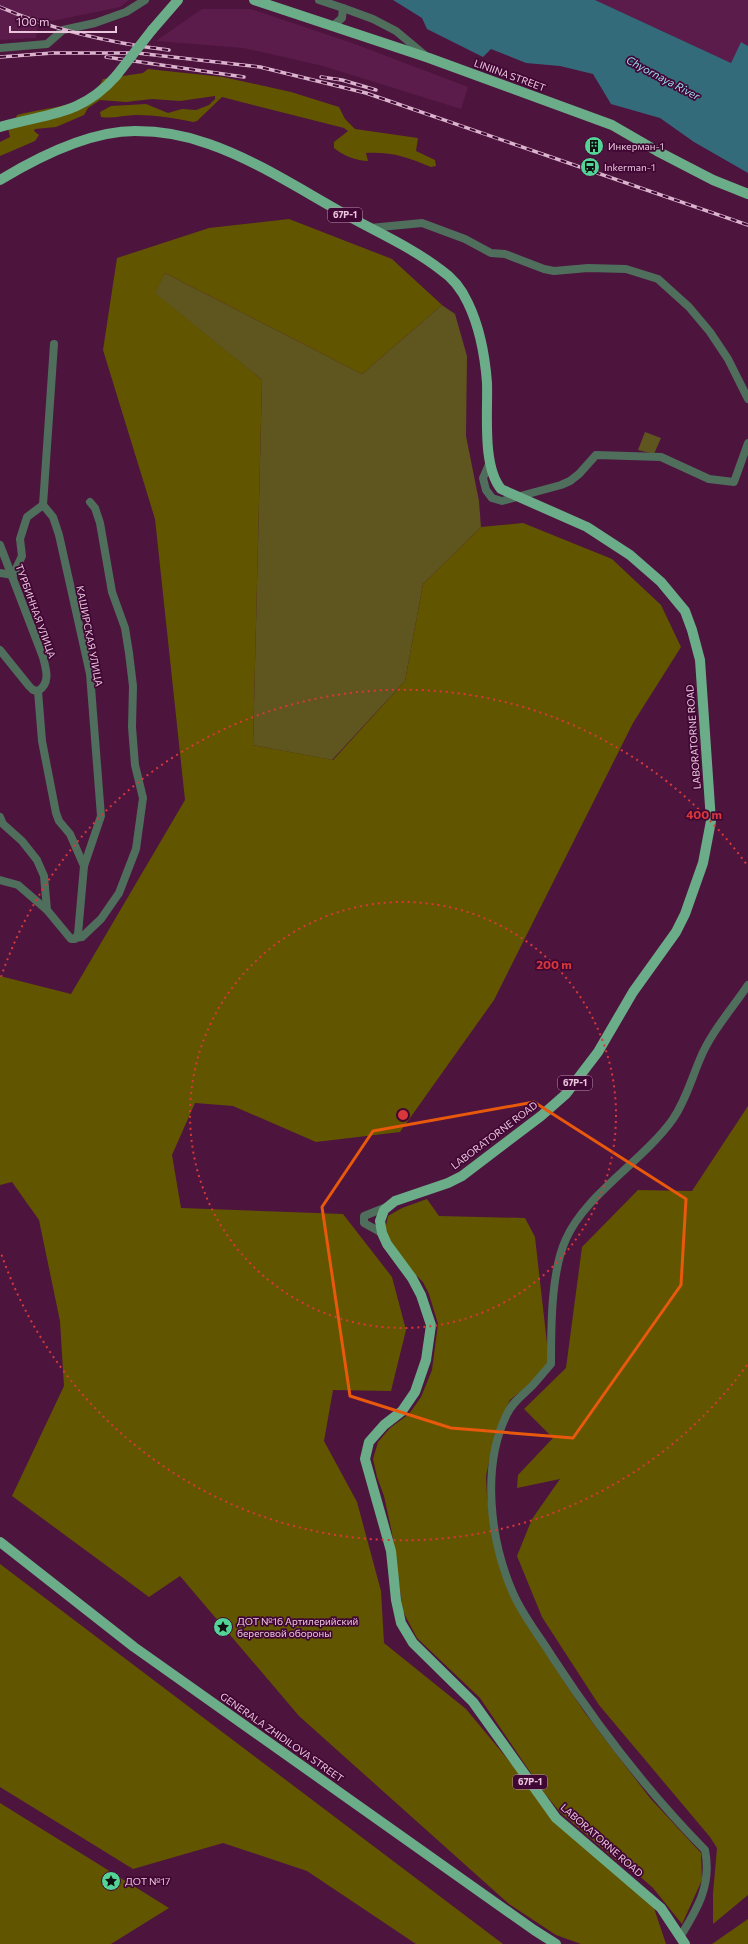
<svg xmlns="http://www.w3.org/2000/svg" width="748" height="1944" viewBox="0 0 748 1944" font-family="Commissioner,sans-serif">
<rect width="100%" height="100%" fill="#4d143e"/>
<g fill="#5c1c4b">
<polygon points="0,0 129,0 120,7 38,24 36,38 0,40"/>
<polygon points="595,0 748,0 748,46 741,42 731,63"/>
<polygon points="202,9 251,9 352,43 468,87 461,109 323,66 244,48 156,41"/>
</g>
<g fill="#5f551f">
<polygon points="165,273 362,374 442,305 455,314 467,356 466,436 479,501 481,527 423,584 405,681 332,760 253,745 262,380 154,293"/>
<polygon points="645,432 661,438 654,454 638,450"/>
</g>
<g fill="#625500">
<path d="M 148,69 L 223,77 L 291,92 L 339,107 L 345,119 L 355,129 L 418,138 L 416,151 L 435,160 L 436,166 L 431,167 C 406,157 394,152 366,153 L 368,161 C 357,161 342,155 334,148 L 334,142 L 348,131 L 344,128 L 222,97 L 197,121 L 193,122 C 174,118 156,115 136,115 C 124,115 113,119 101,117 L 100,112 L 111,106 L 146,104 L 168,113 L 182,109 L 196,110 L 209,105 L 215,99 L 215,96 L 180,101 L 152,99 L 126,102 L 100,100 L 88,108 L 84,115 L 56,127 L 35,129 L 34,131 L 39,135 L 35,141 L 0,156 L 0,142 L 10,137 L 8,128 L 14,123 L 17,115 C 42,108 72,108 94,92 C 98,89 101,83 103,79 L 143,73 Z"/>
<polygon points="289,219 392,259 442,305 362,374 165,273 155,293 262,380 253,745 333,760 405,681 423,584 481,527 523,523 612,559 661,605 681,647 633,723 494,1000 400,1132 316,1142 233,1106 195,1103 172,1155 181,1208 343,1214 392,1277 406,1330 391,1391 333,1390 324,1441 357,1502 381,1591 384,1643 466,1709 560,1822 651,1899 666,1944 581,1944 556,1935 509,1904 299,1716 180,1576 149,1597 12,1496 64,1386 60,1321 39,1220 12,1182 0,1185 0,976 71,994 185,800 155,519 103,350 117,258 209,228"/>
<polygon points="748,1106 748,1895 713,1924 713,1894 717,1848 710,1837 599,1705 542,1617 517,1556 532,1519 560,1479 517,1488 518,1475 553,1438 524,1409 566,1368 582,1247 638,1190 692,1191"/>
<polygon points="427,1199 439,1216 525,1218 535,1237 549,1361 534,1380 510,1400 495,1434 486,1476 487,1497 496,1546 527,1625 585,1713 650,1798 701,1853 702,1880 682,1924 653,1888 635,1872 617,1861 560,1812 545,1794 480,1698 417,1638 408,1621 403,1611 392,1533 384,1496 377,1477 373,1459 378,1442 390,1428 409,1414 421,1397 432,1370 438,1324 429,1294 423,1282 411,1270 386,1234 386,1225 388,1216 402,1208"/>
<polygon points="0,1564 503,1944 416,1944 307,1871 223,1843 133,1869 0,1787"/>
<polygon points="0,1803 169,1908 111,1944 0,1944"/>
<polygon points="748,1919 748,1944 712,1944"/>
</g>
<polygon fill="#346b7b" points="393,0 595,0 731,63 741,42 748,46 748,173 694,142 660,118 611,104 593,74 560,66 526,63 491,49 483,57 427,29 422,18"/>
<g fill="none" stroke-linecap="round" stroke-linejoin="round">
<g stroke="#4f6e5c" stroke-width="8">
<polyline points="319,0 343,8 342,18 333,26"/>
<polyline points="343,8 373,19 396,31 426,56"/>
<polyline points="0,48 47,44 63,30 95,23 126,12 145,0"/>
<polyline points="370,228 422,223 465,239 491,253 505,254 544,269 554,271 588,268 626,269 658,279 689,307 710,332 728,359 748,399"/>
<polyline points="490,462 483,478 486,490 492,498 502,501 561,485 570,481 579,474 596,455 661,457 709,479 734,482 748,443"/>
<path d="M 0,545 L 43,657 C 46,669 51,683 38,691 L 42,741 L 56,813 L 59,821 L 70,834 L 84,866"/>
<polyline points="0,573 13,575"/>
<polyline points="13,575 22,556 20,539 27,517 43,505"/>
<polyline points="0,650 29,686 33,690 38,691"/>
<polyline points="0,817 3,824 22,841 37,860 44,876 47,910 71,939 75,939 78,934 84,866 101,816 90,674 59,535 53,517 43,505 54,344"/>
<polyline points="0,880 18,885 47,910"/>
<polyline points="75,938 82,937 101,919 119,893 136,849 143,798 135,765 132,727 133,686 129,653 125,628 112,592 100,523 95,508 90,502"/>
<polyline points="382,1233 364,1223 364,1216 389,1206"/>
<path d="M 680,1937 C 698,1908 712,1884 705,1850 C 647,1791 598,1727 553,1658 C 540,1637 523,1616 513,1593 C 490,1541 481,1466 507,1414 C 513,1401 524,1394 533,1385 C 539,1378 545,1371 551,1364 C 551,1328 551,1271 566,1239 C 585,1195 644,1160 673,1119 C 686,1100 691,1080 700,1059 C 711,1032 732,1009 748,985"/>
</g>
<g stroke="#6bad89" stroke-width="10">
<polyline points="254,0 429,58 612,125 657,151 713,180 748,194"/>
<polyline points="152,30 178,0"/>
<path d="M 0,127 C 47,113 81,116 116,76"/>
<path d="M 0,180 C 38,157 89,131 135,131 C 160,131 185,135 209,144 C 255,160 298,188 341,212 C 374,231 410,246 441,270 C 453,278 462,290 468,303 C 480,328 485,356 487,383 C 488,413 482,466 501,489 L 587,527 L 630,555 L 661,582 L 685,611 L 692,630 L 700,660 L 711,821 L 703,863 L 685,914 L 676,932 L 633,992 L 598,1052 L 566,1094 L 541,1116 L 462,1176 L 448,1183 L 395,1201 L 384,1210 L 380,1221 L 382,1233 L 387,1244 L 412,1278 L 421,1295 L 431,1325 L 426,1360 L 415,1392 L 402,1411 L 384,1425 L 369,1442 L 365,1459 L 391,1551 L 396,1600 L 401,1623 L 413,1643 L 473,1702 L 556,1818 L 661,1908 L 685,1944"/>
<polyline points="0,1542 134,1647 534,1930 556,1944"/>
</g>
<g stroke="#dab3cc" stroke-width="3.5">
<g id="rail">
<path d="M 0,7 C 53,30 111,43 169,50"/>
<polyline points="0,57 53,53 137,53 260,67 366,93 748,225"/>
<polyline points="106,57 244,77"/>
<polyline points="321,77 342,80 376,90"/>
</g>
</g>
<use href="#rail" stroke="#410734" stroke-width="2" stroke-dasharray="6" stroke-linecap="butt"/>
<polyline stroke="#6bad89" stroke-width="10" points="116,76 152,30"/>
</g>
<path fill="none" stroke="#e8590c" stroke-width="3" stroke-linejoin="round" d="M 534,1102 L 686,1199 L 681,1285 L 573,1438 L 451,1428 L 350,1396 L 322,1207 L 373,1131 Z"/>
<g fill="none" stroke="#d8383a" stroke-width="2" stroke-dasharray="2 4">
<circle cx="403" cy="1115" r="213"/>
<path d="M747 1365A425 425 0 0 1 1 1253M1 977A425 425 0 0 1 747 865"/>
</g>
<defs>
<g id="building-disc" transform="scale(1)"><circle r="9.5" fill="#53d396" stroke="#410734"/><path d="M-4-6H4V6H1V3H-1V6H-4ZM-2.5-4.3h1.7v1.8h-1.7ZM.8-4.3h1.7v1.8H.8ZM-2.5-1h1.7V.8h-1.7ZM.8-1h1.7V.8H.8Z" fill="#111"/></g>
<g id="station-disc" transform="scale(1)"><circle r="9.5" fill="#53d396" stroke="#410734"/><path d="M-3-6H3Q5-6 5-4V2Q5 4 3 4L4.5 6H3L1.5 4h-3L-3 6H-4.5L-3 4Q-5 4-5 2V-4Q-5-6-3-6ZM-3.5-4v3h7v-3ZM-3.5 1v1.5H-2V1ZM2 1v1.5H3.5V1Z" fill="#111"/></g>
<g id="sight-disc" transform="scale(1)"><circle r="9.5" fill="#53d396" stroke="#410734"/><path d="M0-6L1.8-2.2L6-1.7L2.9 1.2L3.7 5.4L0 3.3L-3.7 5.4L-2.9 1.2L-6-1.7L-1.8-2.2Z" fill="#111"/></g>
</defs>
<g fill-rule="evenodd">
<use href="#building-disc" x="594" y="146"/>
<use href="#station-disc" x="590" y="167"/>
<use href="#sight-disc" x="223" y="1627"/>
<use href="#sight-disc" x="111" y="1881"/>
</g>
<g text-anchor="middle" stroke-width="3.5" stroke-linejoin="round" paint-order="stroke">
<g fill="#410734" stroke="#b78daa" stroke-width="1">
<rect x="328" y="208" width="34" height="14" rx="3"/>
<rect x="558" y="1076" width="34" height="14" rx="3"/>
<rect x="513" y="1775" width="34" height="14" rx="3"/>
</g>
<g font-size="9" font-weight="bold" fill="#eac6dd">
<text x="345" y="218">67Р-1</text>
<text x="575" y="1086">67Р-1</text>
<text x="530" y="1785">67Р-1</text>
</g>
<g font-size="10" fill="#eac6dd" stroke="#410734">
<text transform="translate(510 75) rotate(20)" y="4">LINIINA STREET</text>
<text transform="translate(36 611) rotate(70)" y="4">ТУРБИННАЯ УЛИЦА</text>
<text transform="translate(90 636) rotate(79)" y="4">КАШИРСКАЯ УЛИЦА</text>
<text transform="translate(693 737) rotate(-94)" y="4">LABORATORNE ROAD</text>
<text transform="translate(494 1135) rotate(-37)" y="4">LABORATORNE ROAD</text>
<text transform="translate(282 1737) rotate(35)" y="4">GENERALA ZHIDILOVA STREET</text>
<text transform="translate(602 1840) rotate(41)" y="4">LABORATORNE ROAD</text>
</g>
<g font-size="10" fill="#eac6dd" stroke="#410734" text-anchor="start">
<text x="608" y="150">Инкерман-1</text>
<text x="604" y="171">Inkerman-1</text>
<text x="237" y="1625">ДОТ №16 Артилерийский<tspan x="237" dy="12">береговой обороны</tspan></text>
<text x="125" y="1885">ДОТ №17</text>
</g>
<g font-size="11" font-style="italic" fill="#97dbf1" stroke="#410734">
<text transform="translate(663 78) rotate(28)" y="4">Chyornaya River</text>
</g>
</g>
<circle cx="403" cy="1115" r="6" fill="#d8383a" stroke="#410734" stroke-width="2"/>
<g font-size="12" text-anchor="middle" font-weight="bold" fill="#d8383a" stroke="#410734" stroke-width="3.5" stroke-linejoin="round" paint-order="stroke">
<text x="704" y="819">400 m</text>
<text x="554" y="969">200 m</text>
</g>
<path d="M10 26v6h106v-6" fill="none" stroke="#eac6dd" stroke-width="2"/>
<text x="16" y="26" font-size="12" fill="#eac6dd" stroke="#410734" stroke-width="3" paint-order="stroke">100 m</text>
</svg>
